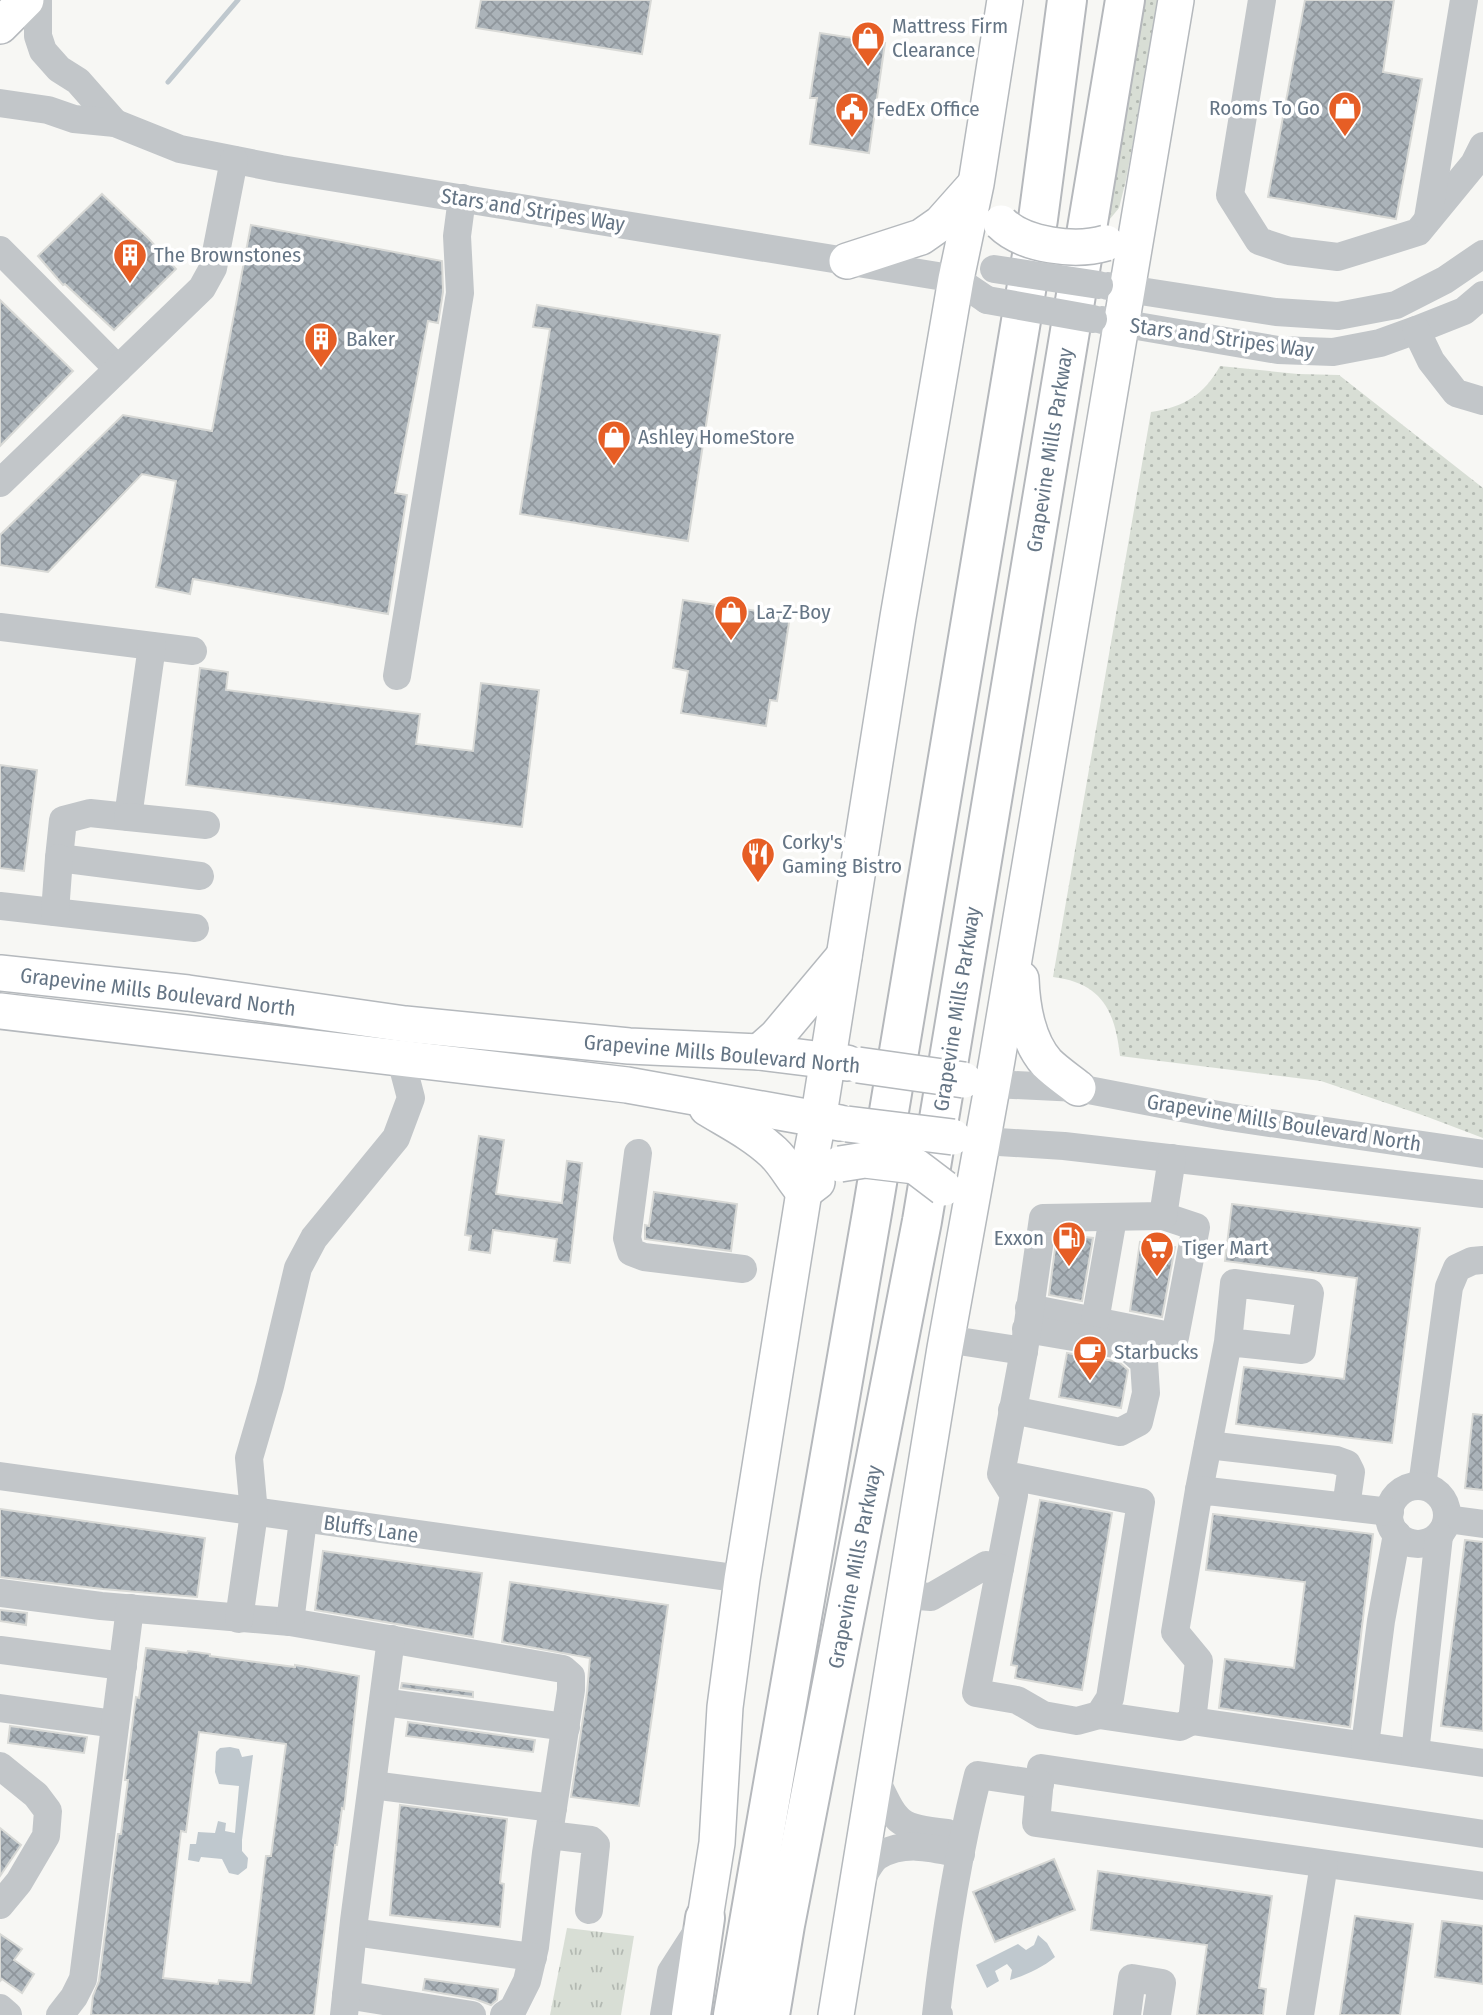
<svg xmlns="http://www.w3.org/2000/svg" width="1483" height="2015" viewBox="0 0 1483 2015" font-family="'Fira Sans Condensed',sans-serif">
<defs>
<pattern id="grass-dots" width="8" height="8" patternUnits="userSpaceOnUse" patternTransform="scale(1.75)"><rect width="8" height="8" fill="#d8ded5"/><path d="M2 2h.1M6 6h.1" fill="none" stroke="#b3b9b2" stroke-width="1.8" stroke-linecap="round"/></pattern>
<pattern id="park-tufts" width="24" height="20" patternUnits="userSpaceOnUse" patternTransform="scale(1.75)"><rect width="24" height="20" fill="#d8ded5"/><path d="M3 7l-1-3M5 7V3M7 7l1-3M15 17l-1-3M17 17v-4M19 17l1-3" fill="none" stroke="#b3b9b2"/></pattern>
<pattern id="building-cross-hatch" width="8" height="8" patternUnits="userSpaceOnUse" patternTransform="scale(1.75)"><rect width="8" height="8" fill="#abb3b9"/><path d="M0 0l8 8M0 8l8-8" fill="none" stroke="#8f969c"/></pattern>
</defs>
<rect width="100%" height="100%" fill="#f7f7f4"/>
<g fill="url(#grass-dots)">
<polygon points="1140,0 1159,0 1126,180 1119,208 1105,225"/>
<path d="M 1220,366 L 1298,374 L 1339,375 L 1483,488 L 1483,1138 L 1425,1116 L 1321,1081 L 1120,1056 C 1115,1011 1102,983 1053,977 L 1151,412 C 1184,407 1204,395 1220,366 Z"/>
</g>
<polygon fill="url(#park-tufts)" points="567,1928 634,1936 621,2015 550,2015"/>
<g fill="#bfc8ce">
<polygon points="230,1747 239,1749 242,1757 253,1755 242,1840 242,1851 248,1858 247,1868 238,1875 229,1873 222,1859 201,1857 199,1862 188,1860 190,1844 196,1844 198,1832 215,1833 218,1821 226,1823 225,1831 235,1833 239,1786 219,1784 215,1772 216,1752 220,1748"/>
<path d="M 1038,1935 L 1047,1943 L 1055,1957 C 1042,1968 1026,1975 1010,1980 L 1012,1970 L 1007,1964 L 995,1971 L 999,1981 L 987,1988 L 976,1965 L 1018,1944 L 1026,1950 L 1034,1945 Z"/>
</g>
<g fill="none" stroke-linecap="round" stroke-linejoin="round">
<polyline stroke="#bfc8ce" stroke-width="5" points="168,82 238,0"/>
</g>
<g fill="url(#building-cross-hatch)" stroke="#d8d9d6" stroke-width="2" fill-rule="evenodd">
<polygon points="481,0 651,0 642,54 476,28"/>
<polygon points="1305,0 1394,0 1383,72 1422,79 1396,219 1268,197"/>
<polygon points="820,33 885,43 869,153 810,144 817,98 810,98"/>
<polygon points="102,194 148,238 176,269 114,330 65,284 63,285 38,256"/>
<polygon points="251,225 442,261 443,292 438,323 428,321 395,493 407,495 388,614 193,579 190,594 156,587 176,481 142,474 48,572 0,565 0,535 123,415 212,431"/>
<polygon points="0,300 73,371 0,446"/>
<polygon points="537,305 720,335 688,541 520,514 550,329 533,327"/>
<polygon points="683,600 790,616 777,701 770,700 766,726 681,713 688,671 673,668"/>
<polygon points="200,668 228,672 226,690 420,714 416,744 473,751 481,683 539,690 522,827 186,785"/>
<polygon points="0,765 37,770 24,871 0,868"/>
<polygon points="479,1136 504,1140 496,1194 562,1203 567,1161 582,1163 570,1263 554,1261 557,1239 493,1230 490,1253 469,1250 471,1236 465,1235"/>
<polygon points="654,1192 737,1204 731,1251 645,1239 645,1225 649,1226"/>
<polygon points="1232,1204 1420,1228 1392,1443 1236,1424 1244,1367 1344,1379 1357,1278 1225,1261"/>
<polygon points="1057,1234 1093,1238 1082,1301 1049,1295"/>
<polygon points="1140,1242 1175,1247 1162,1317 1130,1311"/>
<polygon points="1067,1353 1119,1362 1128,1370 1121,1408 1059,1397"/>
<polygon points="1473,1414 1483,1415 1483,1490 1465,1488"/>
<polygon points="1040,1500 1112,1513 1082,1690 1015,1678 1017,1666 1011,1665"/>
<polygon points="0,1509 205,1538 197,1597 103,1589 0,1577"/>
<polygon points="1213,1514 1373,1534 1350,1727 1219,1708 1225,1659 1294,1668 1305,1582 1206,1570"/>
<polygon points="1465,1540 1483,1542 1483,1731 1441,1726"/>
<polygon points="323,1551 482,1573 473,1637 315,1610"/>
<polygon points="510,1582 668,1605 639,1806 571,1797 587,1693 590,1658 502,1642"/>
<polygon points="0,1610 27,1613 26,1625 0,1621"/>
<path d="M 146,1648 L 187,1653 L 188,1651 L 210,1654 L 210,1656 L 295,1667 L 295,1665 L 359,1676 L 344,1809 L 342,1808 L 337,1845 L 335,1845 L 314,2015 L 91,2015 L 93,1996 L 99,1981 L 118,1834 L 121,1834 L 128,1780 L 125,1780 L 136,1697 L 139,1698 ZM 199,1732 L 286,1744 L 271,1856 L 266,1856 L 251,1983 L 219,1980 L 218,1984 L 163,1978 L 181,1831 L 186,1832 Z"/>
<polygon points="402,1683 473,1692 473,1697 401,1688"/>
<polygon points="408,1722 535,1740 533,1752 406,1736"/>
<polygon points="10,1726 87,1737 84,1753 8,1743"/>
<polygon points="400,1805 507,1819 500,1883 504,1884 500,1927 390,1915"/>
<polygon points="0,1828 21,1845 0,1876"/>
<polygon points="1054,1859 1075,1910 995,1942 973,1892"/>
<polygon points="1098,1871 1272,1896 1259,1988 1266,1989 1263,2015 1197,2015 1207,1945 1091,1930"/>
<polygon points="1355,1916 1413,1924 1400,2015 1340,2015"/>
<polygon points="1442,1921 1483,1926 1483,1984 1435,1977"/>
<polygon points="0,1934 22,1949 14,1960 34,1974 22,1993 2,1979 0,1981"/>
<polygon points="425,1979 498,1989 497,2000 491,2005 475,1999 423,1990"/>
</g>
<g fill="none" stroke-linecap="round" stroke-linejoin="round">
<g stroke="#b5b9bd" stroke-width="38">
<g id="major">
<polyline points="0,26 26,0"/>
<polyline points="847,261 921,237 941,223 973,187"/>
<polyline points="0,973 188,993 405,1024 629,1046 759,1052 847,1063"/>
<path d="M 1021,979 C 1022,1007 1028,1042 1047,1063 C 1056,1072 1068,1080 1078,1088"/>
<polyline points="0,1011 627,1085 840,1123"/>
<polyline points="759,1052 777,1036 844,956"/>
<path d="M 707,1108 C 730,1122 754,1134 773,1152 C 785,1163 793,1180 804,1192 L 817,1182"/>
<polyline points="705,1918 717,1843 725,1707 742,1579 804,1192 818,1121 898,617 956,279 976,184 1005,0"/>
<polyline points="836,2015 945,1348 997,1060 1176,0"/>
</g>
</g>
<g stroke="#b5b8bc" stroke-width="42">
<g id="highway">
<polyline points="691,2015 705,1918"/>
<polyline points="733,2015 872,1213 1038,219 1067,0"/>
<polyline points="770,2015 785,1925 922,1221 1125,0"/>
</g>
</g>
<g stroke="#c2c6c9" stroke-width="28">
<polyline points="38,0 38,36 43,51 59,69 78,81 115,123"/>
<polyline points="1262,0 1230,195 1259,241 1289,251 1338,257 1418,232 1474,164 1483,146"/>
<polyline points="0,103 48,110 74,119 115,123 180,149 281,169 956,279 987,300"/>
<polyline points="1428,218 1464,0"/>
<polyline points="0,250 118,369"/>
<polyline points="1108,286 1276,312 1338,316 1396,305 1445,280 1483,254"/>
<polyline points="1102,320 1278,350 1333,352 1380,343 1416,330 1464,311 1483,295"/>
<polyline points="1416,330 1431,361 1456,393 1483,401"/>
<polyline points="0,483 202,288 213,268 234,160"/>
<polyline points="0,627 193,651"/>
<polyline points="152,646 128,817 90,813 63,820 59,858 200,876"/>
<polyline points="397,676 460,293 457,236 462,198"/>
<polyline points="128,817 206,825"/>
<polyline points="0,906 195,928"/>
<polyline points="55,912 59,858"/>
<polyline points="993,1084 1078,1088 1229,1117 1483,1154"/>
<polyline points="983,1141 1064,1146 1483,1194"/>
<polyline points="638,1153 627,1238 631,1252 644,1257 743,1269"/>
<polyline points="1029,1308 1175,1337 1196,1227 1163,1216"/>
<polyline points="1095,1321 1113,1218"/>
<polyline points="946,1339 1024,1351"/>
<polyline points="1012,1410 1120,1432 1139,1422 1146,1393 1144,1362 1126,1346 1026,1329"/>
<polyline points="1208,1445 1336,1460 1347,1464 1351,1472 1346,1507"/>
<polyline points="1001,1474 1141,1502 1110,1698 1099,1715 1077,1721 1043,1715 1017,1700 976,1693 1014,1495 1001,1474 1024,1351 1043,1218 1163,1216 1172,1158"/>
<polyline points="0,1476 742,1579"/>
<polyline points="1422,1486 1449,1287 1457,1268 1472,1261 1483,1260"/>
<circle cx="1418" cy="1515" r="29"/>
<polyline points="1199,1490 1228,1342 1234,1283 1310,1293 1302,1350 1228,1342"/>
<polyline points="1390,1512 1199,1490 1175,1632 1199,1661 1192,1721 1483,1763"/>
<polyline points="1447,1519 1483,1524"/>
<polyline points="0,1593 101,1606 290,1622 563,1669 571,1676 571,1690 546,1853 535,1947 527,1981 513,2009 504,2015"/>
<polyline points="905,1595 931,1597 986,1565 1000,1568"/>
<polyline points="239,1619 254,1513 249,1458 270,1386 298,1268 314,1238 396,1138 411,1098 401,1060"/>
<polyline points="290,1622 303,1520"/>
<polyline points="0,1650 123,1666"/>
<polyline points="383,1702 566,1727"/>
<polyline points="0,1708 115,1724"/>
<polyline points="1099,1715 1180,1727 1192,1721"/>
<polyline points="1365,1745 1381,1621 1397,1534"/>
<polyline points="1415,1753 1439,1536"/>
<polyline points="0,1766 36,1795 48,1811 46,1836 19,1882 0,1905"/>
<path d="M 875,1778 C 897,1824 896,1827 947,1833"/>
<polyline points="372,1785 553,1808"/>
<polyline points="1483,1834 1041,1768 1036,1823 1483,1886"/>
<polyline points="549,1835 591,1840 596,1845 589,1910"/>
<path d="M 858,1884 C 864,1876 870,1861 878,1856 C 904,1840 933,1848 961,1854"/>
<polyline points="353,1932 533,1957"/>
<polyline points="346,1995 472,2015"/>
<polyline points="0,2008 8,2015"/>
<polyline points="60,2015 74,1997 83,1979 130,1608"/>
<polyline points="344,2015 354,1921 391,1639"/>
<polyline points="664,2015 671,1972 700,1927"/>
<path d="M 939,2015 L 936,2015 C 945,1934 958,1854 978,1775 L 1040,1784"/>
<polyline points="1127,2015 1132,1978 1162,1983 1157,2015"/>
<polyline points="1300,2015 1324,1864"/>
</g>
<use href="#major" stroke="#fff" stroke-width="35"/>
<use href="#highway" stroke="#fff" stroke-width="38"/>
<g stroke="#b5b9bd" stroke-width="38" stroke-linecap="butt">
<g id="major-bridge">
<path d="M 1001,223 C 1024,246 1076,252 1106,243"/>
<polyline points="858,1065 964,1080"/>
<polyline points="847,1124 953,1137"/>
<polyline points="840,1164 865,1160 915,1166 944,1188"/>
</g>
</g>
<g stroke="#c2c6c9" stroke-width="28">
<polyline points="994,269 1099,285"/>
<polyline points="987,300 1093,319"/>
</g>
<use href="#major-bridge" stroke="#fff" stroke-width="35"/>
</g>
<defs>
<g id="shop-pin" transform="scale(1.75)"><path d="M0 17L-7.5 6A9.5 9.5 0 1 1 7.5 6Z" fill="#e65e25" stroke="#fff"/><path d="M-5-2.5h2.3a2.7 3.5 0 0 1 5.4 0H5L5.5 6h-11ZM-1.5-2.5h3a1.5 2.3 0 0 0-3 0Z" fill="#fff"/></g>
<g id="civic-pin" transform="scale(1.75)"><path d="M0 17L-7.5 6A9.5 9.5 0 1 1 7.5 6Z" fill="#e65e25" stroke="#fff"/><path d="M-.6-6.5H3V-4.5H.6V-3L4-1V1h2V6H-6V1h2V-1L-.6-3ZM-1.2 2.5V6h2.4V2.5Z" fill="#fff"/></g>
<g id="building-pin" transform="scale(1.75)"><path d="M0 17L-7.5 6A9.5 9.5 0 1 1 7.5 6Z" fill="#e65e25" stroke="#fff"/><path d="M-4-6H4V6H1V3H-1V6H-4ZM-2.5-4.3h1.7v1.8h-1.7ZM.8-4.3h1.7v1.8H.8ZM-2.5-1h1.7V.8h-1.7ZM.8-1h1.7V.8H.8Z" fill="#fff"/></g>
<g id="restaurant-pin" transform="scale(1.75)"><path d="M0 17L-7.5 6A9.5 9.5 0 1 1 7.5 6Z" fill="#e65e25" stroke="#fff"/><path d="M-5-6h1v4h1v-4h1v4h1v-4h1v5L-1.5 .5V6h-2V.5L-5-1ZM5-6V6H3V1.5H1.5Q1.5-4 5-6Z" fill="#fff"/></g>
<g id="fuel-pin" transform="scale(1.75)"><path d="M0 17L-7.5 6A9.5 9.5 0 1 1 7.5 6Z" fill="#e65e25" stroke="#fff"/><path d="M-5.5-6h7V0h2V4h1.3V-2.5L3-4.5l.8-.8L6-3V5H2.5V1h-1V6h-7ZM-4.2-4.7v3.2H.2V-4.7Z" fill="#fff"/></g>
<g id="supermarket-pin" transform="scale(1.75)"><path d="M0 17L-7.5 6A9.5 9.5 0 1 1 7.5 6Z" fill="#e65e25" stroke="#fff"/><path d="M-6-5.5h2.5l.6 2H6L4.5 2H-2.5L-4.4-4H-6ZM-1.5 3.2a1.3 1.3 0 1 0 .1 0ZM3 3.2a1.3 1.3 0 1 0 .1 0Z" fill="#fff"/></g>
<g id="cafe-pin" transform="scale(1.75)"><path d="M0 17L-7.5 6A9.5 9.5 0 1 1 7.5 6Z" fill="#e65e25" stroke="#fff"/><path d="M-5.5-4.5H6V0H3Q3 3.5 0 3.5H-2.5Q-5.5 3.5-5.5 0ZM3-3.2v2h1.7v-2ZM-6 4.5H4V6H-6Z" fill="#fff"/></g>
</defs>
<g fill-rule="evenodd">
<use href="#shop-pin" x="868" y="38"/>
<use href="#shop-pin" x="1345" y="108"/>
<use href="#civic-pin" x="852" y="109"/>
<use href="#building-pin" x="130" y="255"/>
<use href="#building-pin" x="321" y="339"/>
<use href="#shop-pin" x="614" y="437"/>
<use href="#shop-pin" x="731" y="612"/>
<use href="#restaurant-pin" x="758" y="854"/>
<use href="#fuel-pin" x="1069" y="1238"/>
<use href="#supermarket-pin" x="1157" y="1248"/>
<use href="#cafe-pin" x="1090" y="1352"/>
</g>
<g text-anchor="middle" stroke-width="7" stroke-linejoin="round" paint-order="stroke">
<g font-size="21" fill="#657585" stroke="#fff" text-anchor="start">
<text x="892" y="33">Mattress Firm<tspan x="892" dy="24">Clearance</tspan></text>
<text x="1320" y="115" text-anchor="end">Rooms To Go</text>
<text x="876" y="116">FedEx Office</text>
<text x="154" y="262">The Brownstones</text>
<text x="346" y="346">Baker</text>
<text x="638" y="444">Ashley HomeStore</text>
<text x="756" y="619">La-Z-Boy</text>
<text x="782" y="849">Corky's<tspan x="782" dy="24">Gaming Bistro</tspan></text>
<text x="1044" y="1245" text-anchor="end">Exxon</text>
<text x="1182" y="1255">Tiger Mart</text>
<text x="1114" y="1359">Starbucks</text>
</g>
<g font-size="21" fill="#657585" stroke="#fff">
<text transform="translate(533 210) rotate(9)" y="7">Stars and Stripes Way</text>
<text transform="translate(1222 338) rotate(8)" y="7">Stars and Stripes Way</text>
<text transform="translate(1050 450) rotate(-81)" y="7">Grapevine Mills Parkway</text>
<text transform="translate(158 992) rotate(7)" y="7">Grapevine Mills Boulevard North</text>
<text transform="translate(957 1009) rotate(-81)" y="7">Grapevine Mills Parkway</text>
<text transform="translate(722 1054) rotate(5)" y="7">Grapevine Mills Boulevard North</text>
<text transform="translate(1284 1123) rotate(9)" y="7">Grapevine Mills Boulevard North</text>
<text transform="translate(371 1529) rotate(8)" y="7">Bluffs Lane</text>
<text transform="translate(855 1567) rotate(-79)" y="7">Grapevine Mills Parkway</text>
</g>
</g>
</svg>
